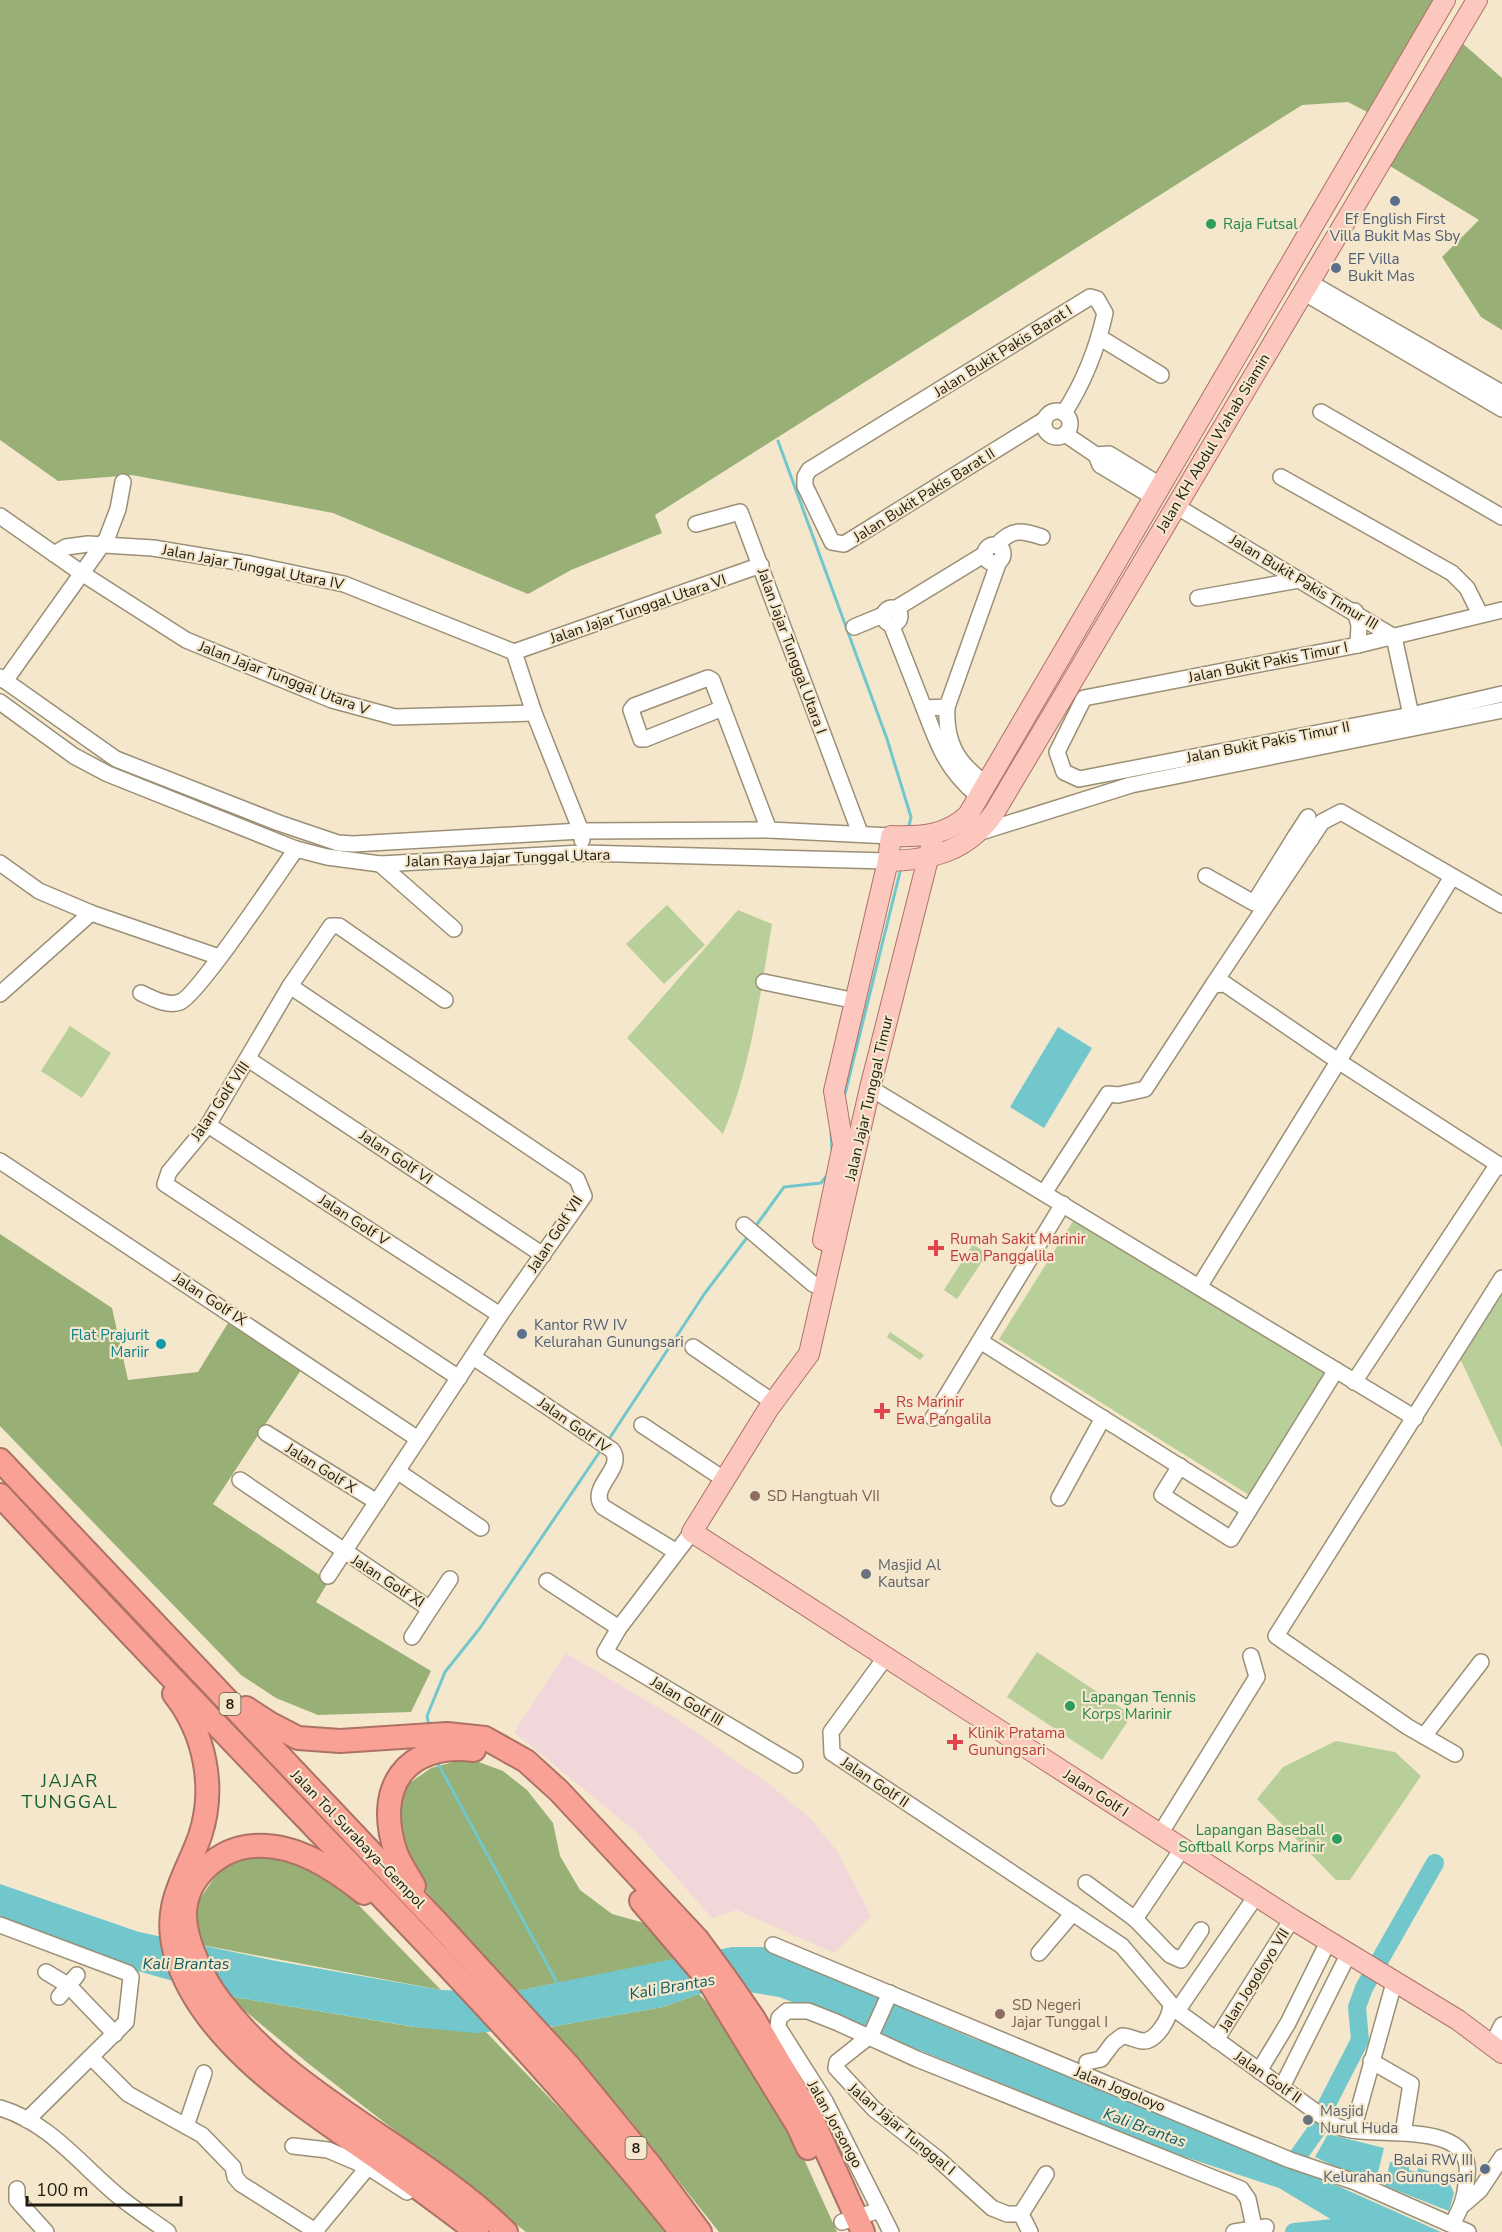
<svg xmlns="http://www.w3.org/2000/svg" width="1502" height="2232" viewBox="0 0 1502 2232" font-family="'Nunito Sans',sans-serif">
<rect width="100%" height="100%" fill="#f4e7cc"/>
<polygon fill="#f2d7da" points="566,1653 679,1720 770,1785 811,1819 837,1851 871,1916 834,1953 737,1910 712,1918 637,1833 514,1732"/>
<g fill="#b9cf9a">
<polygon points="667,905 705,945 664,984 626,944"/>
<path d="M 738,910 L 772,924 C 760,995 751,1067 723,1134 L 627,1038 Z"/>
<polygon points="70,1026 111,1053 82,1098 41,1071"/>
<polygon points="1075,1218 1327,1369 1249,1495 999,1339"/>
<polygon points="973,1244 987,1254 957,1299 944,1290"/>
<polygon points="1502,1278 1502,1448 1457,1352"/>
<polygon points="890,1332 924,1355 920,1360 887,1337"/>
<polygon points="1037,1652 1132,1715 1102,1760 1007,1697"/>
<polygon points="1336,1741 1395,1752 1421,1776 1350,1880 1336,1880 1257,1799 1283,1767"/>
</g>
<g fill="#98af76">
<polygon points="0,0 1439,0 1371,114 1348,102 1302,105 655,515 662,533 571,570 528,594 333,513 132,475 58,481 0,440"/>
<polygon points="1461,42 1502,78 1502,330 1481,317 1442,257 1479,220 1390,166"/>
<polygon points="0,1234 112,1308 128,1380 198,1372 228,1323 301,1370 213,1504 318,1574 327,1584 316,1602 431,1671 411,1712 318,1715 276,1698 241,1675 0,1426"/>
<polygon points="468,1758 503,1771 527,1790 553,1823 560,1856 580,1890 612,1914 644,1923 679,1959 512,1992 427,1892 412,1863 401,1832 401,1804 408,1784 431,1768"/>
<polygon points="276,1856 308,1868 345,1891 441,1990 202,1945 197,1922 199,1900 219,1871 247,1857"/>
<polygon points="699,1994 713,2008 784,2115 837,2232 719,2232 630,2120 550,2027 663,2007"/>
<polygon points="227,1996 414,2027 486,2032 588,2138 670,2232 526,2232 309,2064"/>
</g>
<g fill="#72c7cc">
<polygon points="1058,1027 1092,1048 1044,1128 1010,1107"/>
<polygon points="0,1884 139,1932 276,1961 441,1990 512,1992 732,1947 763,1947 972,2038 1064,2070 1221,2134 1441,2232 1352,2232 1279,2188 1170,2152 904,2044 779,1997 749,1992 699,1994 663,2007 556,2026 474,2033 415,2027 227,1996 134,1970 0,1921"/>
<polygon points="1328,2134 1384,2148 1375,2185 1315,2157"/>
<polygon points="1390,2162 1409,2166 1409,2170 1417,2172 1418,2168 1446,2176 1454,2193 1449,2211 1385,2186"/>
</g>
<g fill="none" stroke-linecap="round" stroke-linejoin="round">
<g stroke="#72c7cc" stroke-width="3">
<polyline points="778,441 887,739 911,817 908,830"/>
<polyline points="844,1098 901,868"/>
<polyline points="831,1133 832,1150"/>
<polyline points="755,1227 784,1187 821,1183 828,1174"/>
<polyline points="607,1442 705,1293 749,1235"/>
<polyline points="429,1726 427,1716 445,1672 480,1628 601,1450"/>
<polyline points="437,1762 560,1988"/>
</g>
<g stroke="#72c7cc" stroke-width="18">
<polyline points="1284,2176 1325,2118 1325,2108 1360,2040 1357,2007 1364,1988 1435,1863"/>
<polyline points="1294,2232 1343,2227 1365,2217"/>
</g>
<g stroke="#9b8f76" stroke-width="18">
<g id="minor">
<polyline points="1309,282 1502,393"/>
<polyline points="1303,292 1502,409"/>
<polyline points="1099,337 1161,375"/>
<circle cx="1057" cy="424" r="13"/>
<polyline points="1321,412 1502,517"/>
<path d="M 1044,420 L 844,544 L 832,542 L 805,486 L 805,477 L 809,470 L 1090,297 L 1097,299 L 1105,313 C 1097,349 1084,382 1064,413"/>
<polyline points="1065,434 1096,455 1100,465 1153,497"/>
<polyline points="1096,455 1109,454 1160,485"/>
<polyline points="1281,477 1452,573 1467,588 1480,614"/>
<polyline points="1176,506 1394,637 1411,715"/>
<polyline points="0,516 83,574 186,640 332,700 395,717 534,713"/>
<polyline points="696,524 740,512 860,833"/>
<circle cx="994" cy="554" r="9"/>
<path d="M 996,546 C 1012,528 1021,530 1042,537"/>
<polyline points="54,554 66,547 88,544 153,548 250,564 344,584 514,652"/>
<polyline points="1198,598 1299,580"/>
<circle cx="892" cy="616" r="8"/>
<polyline points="895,609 985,554"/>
<polyline points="1502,610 1358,645 1084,698 1057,752 1064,772 1079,779 1411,715 1502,694"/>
<polyline points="1355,611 1359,625 1358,645"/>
<polyline points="891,624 924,708 947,707 999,561"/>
<polyline points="854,627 883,615"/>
<polyline points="514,652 761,565"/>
<polyline points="514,652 534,713 581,831 582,840"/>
<polyline points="0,677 116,759 279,823 338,843 353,844 581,831 769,830 891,836"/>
<polyline points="5,681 107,538 118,509 123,482"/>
<polyline points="0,702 74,756 108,774 296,849 327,857 380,864 582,853 888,861"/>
<path d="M 947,707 C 945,742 957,763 985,783"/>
<polyline points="723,708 645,739 641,739 631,710 634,706 708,678 712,680 769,830"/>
<path d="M 924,708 C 938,745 946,769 977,795"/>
<polyline points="977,830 981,832 1131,785 1502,710"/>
<polyline points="1295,837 1308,817"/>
<polyline points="0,863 39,891 91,913 219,957"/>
<polyline points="380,864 454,929"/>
<polyline points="1206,876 1254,903 1295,837 1311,839"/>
<polyline points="764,982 856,1001"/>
<polyline points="1213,985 1322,822 1341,812 1502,905"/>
<polyline points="290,986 577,1179 584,1196 500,1315 328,1576"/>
<path d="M 141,993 C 152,998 168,1007 180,1002 C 197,996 280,872 296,849"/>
<polyline points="0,994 91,913"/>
<polyline points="445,1000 339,926 331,926 290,986 208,1125 169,1172 165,1184 459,1378"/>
<polyline points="248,1059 543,1255"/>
<polyline points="870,1088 1415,1418"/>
<polyline points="208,1125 500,1315"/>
<polyline points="0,1161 418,1439"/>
<polyline points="1044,1193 1108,1094 1118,1095 1145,1089 1213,985 1225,984 1338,1061 1502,1167"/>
<polyline points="744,1225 813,1284 825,1289"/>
<polyline points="1199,1287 1452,877"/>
<polyline points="980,1341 1249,1510"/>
<polyline points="693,1347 773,1402"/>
<path d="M 473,1357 L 612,1450 C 626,1469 587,1487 603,1507 L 675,1551"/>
<polyline points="1354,1382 1498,1164"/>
<polyline points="933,1418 1063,1204"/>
<polyline points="642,1425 725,1480"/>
<polyline points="266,1433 377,1502"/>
<polyline points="1180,1466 1162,1495 1231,1539 1336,1370"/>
<polyline points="397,1471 481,1528"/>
<polyline points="240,1480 430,1609 450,1579"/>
<polyline points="1059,1498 1103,1418"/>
<polyline points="692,1532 619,1628 605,1652 795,1765"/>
<polyline points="547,1581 619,1628"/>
<polyline points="412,1637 430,1609"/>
<path d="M 885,1658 L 831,1732 L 832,1753 L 1122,1946 L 1177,2011 L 1334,2125 C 1367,2142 1474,2115 1467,2176 C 1465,2197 1463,2205 1452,2224"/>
<polyline points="1424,1736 1481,1662"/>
<polyline points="1455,1754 1408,1727 1276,1636 1502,1278"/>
<polyline points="1160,1834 1257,1677 1251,1656"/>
<polyline points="1086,1883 1135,1919 1182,1849"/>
<polyline points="1135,1919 1170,1955 1181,1960 1201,1930"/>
<polyline points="0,1925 128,1973 131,1977 126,2022 27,2120"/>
<polyline points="773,1945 1290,2160 1355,2182 1468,2232"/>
<polyline points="1039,1953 1073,1913"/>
<polyline points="46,1972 68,1985 115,2034"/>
<polyline points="890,1993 871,2035 837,2062 836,2068 874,2109 938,2159 992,2208 1007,2214 1021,2214"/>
<polyline points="59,1997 77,1975"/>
<polyline points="1177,2011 1256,1896"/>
<polyline points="1216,2040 1292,1919"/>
<polyline points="1492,2045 1502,2025"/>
<polyline points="91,2057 128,2094 202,2135 233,2167 235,2177 241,2184 317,2232"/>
<polyline points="1371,2061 1411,2084 1403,2133"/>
<path d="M 1087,2062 L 1101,2059 L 1113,2043 L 1122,2036 C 1129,2036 1135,2040 1142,2041 C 1157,2042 1170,2017 1171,2005"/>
<polyline points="1259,2071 1288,2023 1328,1942"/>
<polyline points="1282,2087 1348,1955"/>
<path d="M 0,2108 C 51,2123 83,2168 122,2199 C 137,2211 153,2221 168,2232"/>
<polyline points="186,2126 204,2073"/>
<polyline points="1353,2130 1394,1983"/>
<polyline points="293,2146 328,2150 368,2167 407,2192"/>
<polyline points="17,2189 17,2200 46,2232"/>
<polyline points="1464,2204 1480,2190 1502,2157"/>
<polyline points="842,2222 880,2210"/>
<polyline points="315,2231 368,2167"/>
<polyline points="891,2232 825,2101 778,2027 779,2018 787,2011 808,2011 836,2022 917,2059 1241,2189 1248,2199 1254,2227"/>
<polyline points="1030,2232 1021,2214 1046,2174"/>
<polyline points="1234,2232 1266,2227"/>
</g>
</g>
<g stroke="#ad7266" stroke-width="22">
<g id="major">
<polyline points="934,835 870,1088 809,1354 769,1408 692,1532 1292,1919 1458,2020 1502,2053"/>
<path d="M 888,861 C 932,860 968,851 994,813 L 1477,0"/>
<path d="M 823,1240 L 843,1145 L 834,1091 L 888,861 L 891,836 C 920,837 946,836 968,815 L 1445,0"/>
</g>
</g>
<g stroke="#ad7266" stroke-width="26">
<g id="highway">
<polyline points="0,1460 435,1920 569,2066 650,2165 700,2232"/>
<path d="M 0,1495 C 107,1611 217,1725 326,1839 C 449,1966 571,2094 681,2232"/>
<path d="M 174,1694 C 205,1733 216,1788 200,1836 C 185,1878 162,1905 175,1952 C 199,2041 304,2107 374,2156 C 409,2181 443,2206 477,2232"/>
<polyline points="246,1708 269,1723 298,1738 340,1741 447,1734 485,1738 526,1761 559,1791 697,1939 727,1980 754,2019 812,2119 863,2232"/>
<path d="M 414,1886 C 408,1875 400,1864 396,1853 C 374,1788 405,1742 474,1750"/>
<path d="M 364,1893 C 334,1869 295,1843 254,1846 C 220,1848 186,1877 185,1913 C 184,1940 204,1980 220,2001 C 293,2098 420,2148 506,2232"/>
<polyline points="641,1901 709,1981 798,2126 808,2148"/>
</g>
</g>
<use href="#minor" stroke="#fff" stroke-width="15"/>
<use href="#major" stroke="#fbc7bf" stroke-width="20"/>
<use href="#highway" stroke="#f9a194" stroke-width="22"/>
</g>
<g fill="#5c6f8a" stroke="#f4e7cc" stroke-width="2">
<circle cx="1395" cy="201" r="6"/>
<circle cx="1336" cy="268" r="6"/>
<circle cx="522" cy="1334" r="6"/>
<circle cx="1485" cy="2169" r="6"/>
</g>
<g fill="#2e9e5b" stroke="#f4e7cc" stroke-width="2">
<circle cx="1211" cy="224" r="6"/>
<circle cx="1070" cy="1706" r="6"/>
<circle cx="1337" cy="1839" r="6"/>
</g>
<g fill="#e0444e" stroke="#f4e7cc" stroke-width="2">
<path d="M933 1239h6v6h6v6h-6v6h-6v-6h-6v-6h6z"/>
<path d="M879 1402h6v6h6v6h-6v6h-6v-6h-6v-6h6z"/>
<path d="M952 1733h6v6h6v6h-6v6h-6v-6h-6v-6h6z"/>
</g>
<circle fill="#0f9aa8" stroke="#f4e7cc" stroke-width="2" cx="161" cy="1344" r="6"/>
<g fill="#8d6e63" stroke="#f4e7cc" stroke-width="2">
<circle cx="755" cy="1496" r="6"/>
<circle cx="1000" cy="2014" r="6"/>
</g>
<g fill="#6b7280" stroke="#f4e7cc" stroke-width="2">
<circle cx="866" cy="1574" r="6"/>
<circle cx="1308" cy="2120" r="6"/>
</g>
<g text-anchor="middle" stroke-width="4.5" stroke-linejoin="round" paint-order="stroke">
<g fill="#f4e7cc" stroke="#605849" stroke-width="1.5">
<rect x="219.5" y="1693" width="21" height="22" rx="4.5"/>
<rect x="625.5" y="2137" width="21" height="22" rx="4.5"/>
</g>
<g font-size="14" font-weight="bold" fill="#201b11">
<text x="230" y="1709">8</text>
<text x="636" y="2153">8</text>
</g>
<g font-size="15" fill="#4e5e75" stroke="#f4e7cc" text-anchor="start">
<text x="1395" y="224" text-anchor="middle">Ef English First<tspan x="1395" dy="17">Villa Bukit Mas Sby</tspan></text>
<text x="1348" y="264">EF Villa<tspan x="1348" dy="17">Bukit Mas</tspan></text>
<text x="534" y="1330">Kantor RW IV<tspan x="534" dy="17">Kelurahan Gunungsari</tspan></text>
<text x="1473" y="2165" text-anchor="end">Balai RW III<tspan x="1473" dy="17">Kelurahan Gunungsari</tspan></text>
</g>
<g font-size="15" fill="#27864d" stroke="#f4e7cc" text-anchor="start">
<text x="1223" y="229">Raja Futsal</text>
<text x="1082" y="1702">Lapangan Tennis<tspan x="1082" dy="17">Korps Marinir</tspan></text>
<text x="1325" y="1835" text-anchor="end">Lapangan Baseball<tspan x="1325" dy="17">Softball Korps Marinir</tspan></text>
</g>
<g font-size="15" fill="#201b11" stroke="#f4e7cc">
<text transform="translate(1003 351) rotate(-32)" y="5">Jalan Bukit Pakis Barat I</text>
<text transform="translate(1213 443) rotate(-59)" y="5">Jalan KH Abdul Wahab Siamin</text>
<text transform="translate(924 495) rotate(-32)" y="5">Jalan Bukit Pakis Barat II</text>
<text transform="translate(253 567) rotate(11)" y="5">Jalan Jajar Tunggal Utara IV</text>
<text transform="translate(1304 582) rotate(31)" y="5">Jalan Bukit Pakis Timur III</text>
<text transform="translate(638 609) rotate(-19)" y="5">Jalan Jajar Tunggal Utara VI</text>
<text transform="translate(792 651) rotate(70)" y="5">Jalan Jajar Tunggal Utara I</text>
<text transform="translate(1268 662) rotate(-11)" y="5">Jalan Bukit Pakis Timur I</text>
<text transform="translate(284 678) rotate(21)" y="5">Jalan Jajar Tunggal Utara V</text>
<text transform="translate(1268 742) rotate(-11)" y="5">Jalan Bukit Pakis Timur II</text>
<text transform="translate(508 858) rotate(-2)" y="5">Jalan Raya Jajar Tunggal Utara</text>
<text transform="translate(869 1098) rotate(-77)" y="5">Jalan Jajar Tunggal Timur</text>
<text transform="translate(220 1101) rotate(-56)" y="5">Jalan Golf VIII</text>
<text transform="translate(396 1157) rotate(34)" y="5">Jalan Golf VI</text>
<text transform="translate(354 1220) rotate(33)" y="5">Jalan Golf V</text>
<text transform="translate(555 1234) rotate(-57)" y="5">Jalan Golf VII</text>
<text transform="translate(210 1299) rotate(33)" y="5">Jalan Golf IX</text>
<text transform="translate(574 1425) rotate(35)" y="5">Jalan Golf IV</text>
<text transform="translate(321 1468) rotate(32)" y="5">Jalan Golf X</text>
<text transform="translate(388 1581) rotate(33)" y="5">Jalan Golf XI</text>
<text transform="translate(687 1701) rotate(31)" y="5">Jalan Golf III</text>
<text transform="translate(875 1782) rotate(34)" y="5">Jalan Golf II</text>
<text transform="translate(1096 1793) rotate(33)" y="5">Jalan Golf I</text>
<text transform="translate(358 1839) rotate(46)" y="5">Jalan Tol Surabaya–Gempol</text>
<text transform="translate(1254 1980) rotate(-58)" y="5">Jalan Jogoloyo VII</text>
<text transform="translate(1268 2077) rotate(35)" y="5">Jalan Golf II</text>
<text transform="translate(1120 2089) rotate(22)" y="5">Jalan Jogoloyo</text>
<text transform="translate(835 2124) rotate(61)" y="5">Jalan Jorsongo</text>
<text transform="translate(902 2129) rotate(40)" y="5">Jalan Jajar Tunggal I</text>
</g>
<g font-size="15" fill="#be3a42" stroke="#f4e7cc" text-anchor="start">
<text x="950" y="1244">Rumah Sakit Marinir<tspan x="950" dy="17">Ewa Panggalila</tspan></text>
<text x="896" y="1407">Rs Marinir<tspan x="896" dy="17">Ewa Pangalila</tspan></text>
<text x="968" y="1738">Klinik Pratama<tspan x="968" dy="17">Gunungsari</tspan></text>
</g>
<g font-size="15" fill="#0d838f" stroke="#f4e7cc" text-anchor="end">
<text x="149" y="1340">Flat Prajurit<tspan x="149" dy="17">Mariir</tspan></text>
</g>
<g font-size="15" fill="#785e54" stroke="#f4e7cc" text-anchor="start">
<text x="767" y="1501">SD Hangtuah VII</text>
<text x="1012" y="2010">SD Negeri<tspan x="1012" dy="17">Jajar Tunggal I</tspan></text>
</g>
<g font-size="15" fill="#5b616d" stroke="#f4e7cc" text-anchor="start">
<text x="878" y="1570">Masjid Al<tspan x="878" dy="17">Kautsar</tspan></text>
<text x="1320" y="2116">Masjid<tspan x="1320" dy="17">Nurul Huda</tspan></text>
</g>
<g font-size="16" font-style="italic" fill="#125b5f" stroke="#f4e7cc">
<text x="186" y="1969">Kali Brantas</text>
<text transform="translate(672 1986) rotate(-10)" y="6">Kali Brantas</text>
<text transform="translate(1145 2127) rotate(20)" y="6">Kali Brantas</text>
</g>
<g font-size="18" letter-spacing="1.5" fill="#0f5e34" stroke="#f4e7cc">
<text x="70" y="1787">JAJAR<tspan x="70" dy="21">TUNGGAL</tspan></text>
</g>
</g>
<path d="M27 2196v9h154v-9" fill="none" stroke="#201b11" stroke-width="3"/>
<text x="36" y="2196" font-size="18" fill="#201b11" stroke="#f4e7cc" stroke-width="4.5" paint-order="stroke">100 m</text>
</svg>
